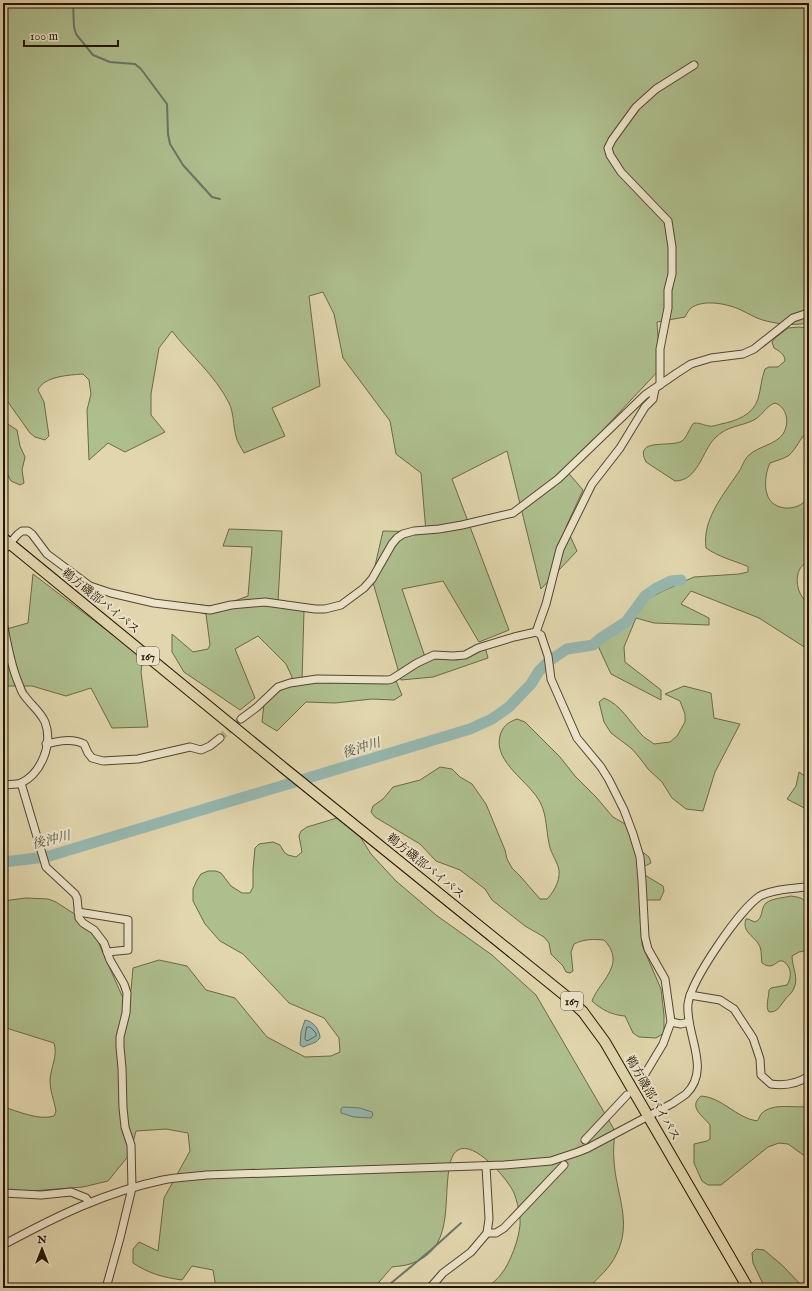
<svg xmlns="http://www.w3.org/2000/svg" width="812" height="1291" viewBox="0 0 812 1291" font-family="'IM FELL English','Noto Serif JP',serif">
<rect width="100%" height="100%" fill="#e1d6ad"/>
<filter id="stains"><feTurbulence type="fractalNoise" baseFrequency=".005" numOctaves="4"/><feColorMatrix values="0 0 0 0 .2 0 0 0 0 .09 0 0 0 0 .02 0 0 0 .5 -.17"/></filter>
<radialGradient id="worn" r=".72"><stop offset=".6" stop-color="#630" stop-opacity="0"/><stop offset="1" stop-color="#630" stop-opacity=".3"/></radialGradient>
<g fill="#aebf8e" stroke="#696a47">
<path d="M 3,3 L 809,3 L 809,323 C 793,326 772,324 757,318 C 752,316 748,313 743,311 C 730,304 702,298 690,309 C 688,311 686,315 685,317 L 657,322 L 660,369 L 602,431 L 564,468 L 583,490 L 566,527 L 577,551 L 541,589 L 507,451 L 452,479 L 509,630 L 479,642 L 443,581 L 402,589 L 425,657 L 458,660 L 485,647 L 488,658 L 433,677 L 401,680 L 372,579 L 383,531 L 426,532 L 421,473 L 396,454 L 390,421 L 343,358 L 334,314 L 323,292 L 309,296 L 320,386 L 272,408 L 285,436 L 244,453 C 241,447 237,442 236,436 C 233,426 234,413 229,403 C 215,375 191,356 172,331 L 159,348 L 151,394 L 151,415 L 165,432 L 125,452 L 108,443 L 89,460 L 87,410 L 91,394 L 89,380 L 83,374 C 70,375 44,376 38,390 L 44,402 L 49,436 L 45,440 L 35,437 L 30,433 L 3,395 Z"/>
<path d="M 799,327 L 809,328 L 809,431 C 799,438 797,449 788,456 C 783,459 775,461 770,463 C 766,471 764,485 767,494 C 771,509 791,512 803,503 C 805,502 807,498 809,496 L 809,562 C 796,565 795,583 800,593 C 802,598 807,602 809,606 C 811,612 809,641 809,650 L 759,618 L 691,591 L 681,604 L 709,618 L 709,625 L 654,623 L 636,618 L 624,647 L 625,662 L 661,690 L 661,700 L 611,674 L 598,646 L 623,629 L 648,599 L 663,591 L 694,577 L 739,574 L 748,572 L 748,567 L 747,566 C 732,560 719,557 706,548 C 702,520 723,495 738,473 C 742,468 744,459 749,455 C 759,446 775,445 783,434 C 790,423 787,407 775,403 C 766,406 763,415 754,420 C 740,427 728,425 715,438 C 702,451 698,481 675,481 L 646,462 C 633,437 671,448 682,441 C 688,436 689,428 694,423 C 701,423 703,425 709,426 C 712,427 717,425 721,424 C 736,421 753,415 758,399 C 761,389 761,379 765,369 L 769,367 L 778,367 L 785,361 C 785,354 779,351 774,348 L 772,342 L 775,338 L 788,328 Z"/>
<polygon points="3,421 17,430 20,446 25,457 22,470 24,483 20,485 11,481 3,466"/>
<polygon points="229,529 282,531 278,601 304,610 302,681 396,681 402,695 394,700 372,699 335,703 306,702 277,731 262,722 265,695 290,682 292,677 286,664 258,636 235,649 255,698 240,710 184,672 172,652 172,634 193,652 208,649 210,645 206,614 183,608 184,603 218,607 248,596 252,547 223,546"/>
<polygon points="33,574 143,658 141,672 148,727 112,728 91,688 66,696 32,686 3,686 3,630 28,623"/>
<path d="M 684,686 L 711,693 L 714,718 L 740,724 L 715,772 L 703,811 L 686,809 L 672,798 L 662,782 L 648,769 L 639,757 L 631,748 L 611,733 L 604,722 L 599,702 L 604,698 C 621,705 629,721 641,734 C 644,738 649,740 654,744 L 670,742 L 677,736 L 685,722 L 685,714 L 680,701 L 665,694 Z"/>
<path d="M 517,719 L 525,722 L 560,757 L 575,776 L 596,797 L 613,817 L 625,824 L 640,850 L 649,857 L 651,863 L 643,867 L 643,874 L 663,886 L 664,891 L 660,900 L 648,900 L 641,903 L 642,945 L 661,989 L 664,1015 L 664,1033 L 656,1038 L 639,1037 L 633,1033 L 625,1016 C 612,1015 602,1010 592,1001 C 598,984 620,969 611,950 C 610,947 607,943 604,940 C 593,939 584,939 574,944 L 571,952 L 573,971 L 570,973 L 566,972 L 563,966 L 551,954 L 549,943 L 544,937 L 525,926 L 492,900 L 485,889 L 460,870 L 436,861 L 420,844 L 375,817 L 371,812 L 373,806 L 383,799 L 393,787 L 420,780 L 440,767 L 452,769 L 460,777 L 472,784 L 486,804 L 505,850 L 507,859 L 512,868 L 521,877 L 540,899 L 547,899 C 555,891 562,877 558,866 C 555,858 550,851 549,843 C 546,830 547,817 541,804 C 531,782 493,763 500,736 C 502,727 508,722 517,719 Z"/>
<polygon points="799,772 809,779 808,810 787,799 796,786"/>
<path d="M 337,818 L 349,819 L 371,854 L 396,881 L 436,915 L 492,955 L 536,995 L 615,1131 C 614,1141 613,1151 614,1161 C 616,1194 633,1223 616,1255 C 610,1268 598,1278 588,1288 L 487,1288 C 492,1283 498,1279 502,1273 C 510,1263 519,1239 520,1225 C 521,1218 517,1200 514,1193 C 508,1179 474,1140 458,1150 C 452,1153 450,1163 449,1169 C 443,1205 454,1250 410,1264 C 404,1266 398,1266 392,1267 L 374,1288 L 216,1288 L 213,1270 L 192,1266 L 182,1280 C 162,1277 150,1274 133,1263 L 133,1249 L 139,1242 L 158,1251 L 164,1198 L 190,1151 L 188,1133 L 166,1129 L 136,1131 L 130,1154 L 108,1181 L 83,1187 L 31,1191 L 3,1190 L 3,1107 C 18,1111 39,1121 54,1116 L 56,1111 C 54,1100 50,1091 50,1080 C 51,1066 58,1056 54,1043 L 3,1027 L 3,901 L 26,898 L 48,899 L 56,902 L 76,915 L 92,928 L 123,998 L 131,990 L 133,968 L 159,960 L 187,966 L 206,990 L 235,998 L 267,1037 L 305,1057 L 331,1056 L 340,1052 L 339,1038 L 324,1018 L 289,1003 L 243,954 L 220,941 L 205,924 L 193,901 L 193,889 L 197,880 L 201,874 L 208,871 L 216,871 L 221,873 L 231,886 L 242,893 L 250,893 L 253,887 L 253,869 L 255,848 L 259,844 L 273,842 L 280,845 L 284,852 L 288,855 L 296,857 L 302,852 L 299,836 L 301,831 L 307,827 Z"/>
<path d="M 791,896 C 796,897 802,897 806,902 C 812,911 809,938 809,950 L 799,952 L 792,956 C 792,967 799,978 794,988 C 792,994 787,996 784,1001 C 779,1007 778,1012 769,1012 C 765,1007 769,997 769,990 L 771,988 L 787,985 C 792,977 792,967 783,961 L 779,961 C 773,966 769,968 762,963 C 761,958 762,952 760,947 C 756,936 741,933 746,919 L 748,919 L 755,922 C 764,918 760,909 766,903 C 773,898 783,898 791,896 Z"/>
<path d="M 701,1096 C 722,1097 736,1118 757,1121 C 759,1119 760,1115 762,1113 C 774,1102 795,1109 809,1106 L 809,1159 L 788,1144 L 779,1143 L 768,1147 L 721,1185 L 708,1185 L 702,1181 L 694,1163 L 694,1144 L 707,1141 L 710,1139 L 710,1125 C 702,1115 688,1107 701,1096 Z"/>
<polygon points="756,1249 764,1250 782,1265 804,1288 765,1288 753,1263 752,1253"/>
</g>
<g fill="#95b8b0" stroke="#68776a">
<path d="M 305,1020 C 313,1021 320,1030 320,1038 L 316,1042 L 303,1047 L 300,1045 L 301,1032 Z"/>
<polygon points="343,1107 360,1108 372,1112 373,1115 371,1118 354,1117 341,1113 341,1109"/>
</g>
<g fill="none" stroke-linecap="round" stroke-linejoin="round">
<polygon stroke="#5c6658" stroke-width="1" points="307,1027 310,1027 316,1033 316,1036 307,1041 305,1039"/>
<g stroke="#68776a" stroke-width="2">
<polyline points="73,3 74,27 76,34 93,55 110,62 135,64 141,69 167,104 168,134 170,144 183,165 212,197 220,199"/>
<polyline points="388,1288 390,1284 431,1250 461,1223"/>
</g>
<polyline stroke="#95b8b0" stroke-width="11" points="3,862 46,857 470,729 492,719 509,707 531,684 539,671 549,661 567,649 593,645 601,638 626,622 645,596 655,589 671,581 681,580"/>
<g stroke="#bbaf8a" stroke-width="7" stroke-dasharray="7 3.5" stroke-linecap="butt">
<polyline points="220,738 241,719"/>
<polyline points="564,1165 585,1140"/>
</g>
<g stroke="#53452b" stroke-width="9">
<g id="minor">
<polyline points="660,385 660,349 668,308 668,290 672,274 672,247 668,221 621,172 610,155 608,148 612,140 636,107 656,89 694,65"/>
<polyline points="3,551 18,534 22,531 28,531 32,534 47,554 90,586 111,593 154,603 210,610 231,605 265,602 315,609 325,609 341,605 364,588 372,579 392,544 397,538 403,534 414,531 439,529 462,525 513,513 558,479 645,395 677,373 691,364 711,358 743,354 754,349 793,318 805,314 809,314"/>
<path d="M 3,622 C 7,642 10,663 18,682 C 20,686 21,692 24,695 C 31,705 40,711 45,722 C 53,743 42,773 21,783 C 16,785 8,784 3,785"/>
<polyline points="536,632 546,604 560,549 592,484 620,448 645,407 653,399 655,389"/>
<polyline points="241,719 257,707 278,687 290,683 317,679 388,680 392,679 417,663 434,655 453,656 465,655 478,648 514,637 536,632 541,635 548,656 551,679 577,738 601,767 609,780 624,810 633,834 640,857 642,881 645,937 648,949 665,979 671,1022 663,1044 642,1079"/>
<path d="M 46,744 C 59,741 72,738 84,744 L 88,753 L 92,758 L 103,761 L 138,759 L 190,747 L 201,750 L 210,746 L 220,738"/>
<polyline points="21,783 46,867 75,894 77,898 79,918 83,923 94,930 104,943 110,960 124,984 127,993 126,1013 120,1037 120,1047 122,1068 123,1108 125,1127 131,1145 132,1188 120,1238 106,1288"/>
<polyline points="78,912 128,920 128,950 107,952"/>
<path d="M 690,995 L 720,1000 L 734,1009 L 753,1038 L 760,1059 L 761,1075 L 771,1084 C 785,1086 797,1084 809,1076"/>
<polyline points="671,1022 681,1024 689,1022"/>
<polyline points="585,1140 627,1095"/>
<polyline points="486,1166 489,1219 487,1233"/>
<polyline points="3,1193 41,1195 71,1192 86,1198 89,1202"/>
<path d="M 3,1245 C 55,1217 105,1192 163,1180 C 177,1177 192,1177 206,1175 L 504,1165 L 551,1161 L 578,1152 L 588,1148 L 673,1103 C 677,1100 682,1097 686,1094 C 712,1069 685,1034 688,1004 C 691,980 740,909 760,896 C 773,889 791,889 805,887 L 809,885"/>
<polyline points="430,1288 443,1273 471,1252 487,1233 496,1233 504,1228 564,1165"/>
</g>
</g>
<g stroke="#241500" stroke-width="12">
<polyline id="highway" points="3,538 285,769 567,997 583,1012 605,1042 748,1288"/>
</g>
<use href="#minor" stroke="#ece4ca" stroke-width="7"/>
<use href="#highway" stroke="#e1d6ad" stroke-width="10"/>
</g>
<g text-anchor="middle" stroke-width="4" stroke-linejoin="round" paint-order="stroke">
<g fill="#ece4ca" stroke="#60533d" stroke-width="1">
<rect x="137" y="647" width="22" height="18" rx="3"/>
<rect x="561" y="992" width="22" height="18" rx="3"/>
</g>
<g font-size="11" font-weight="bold" fill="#241500">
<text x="148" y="660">167</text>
<text x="572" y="1005">167</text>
</g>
<g font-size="12" fill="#241500" stroke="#ece4ca">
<text transform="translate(101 601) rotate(39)" y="4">鵜方磯部バイパス</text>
<text transform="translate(426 866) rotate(39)" y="4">鵜方磯部バイパス</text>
<text transform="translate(653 1098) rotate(60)" y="4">鵜方磯部バイパス</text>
</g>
<g font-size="13" font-style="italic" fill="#4c4e3e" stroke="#ece4ca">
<text transform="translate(361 747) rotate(-17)" y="5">後沖川</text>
<text transform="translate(51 839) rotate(-14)" y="5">後沖川</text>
</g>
</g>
<rect width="812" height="1291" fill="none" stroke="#e1d6ad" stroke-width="16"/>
<rect x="4" y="4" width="804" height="1283" fill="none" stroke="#241500" stroke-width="2"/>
<rect x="8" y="8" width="796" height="1275" fill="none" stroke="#241500"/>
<g transform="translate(42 1249)" stroke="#ece4ca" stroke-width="3" paint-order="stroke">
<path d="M0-3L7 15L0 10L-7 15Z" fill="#241500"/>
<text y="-6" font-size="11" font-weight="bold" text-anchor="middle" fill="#241500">N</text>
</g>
<path d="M24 40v6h94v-6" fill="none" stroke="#241500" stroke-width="2"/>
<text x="30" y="40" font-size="12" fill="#241500" stroke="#ece4ca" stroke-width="3" paint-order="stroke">100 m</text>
<rect width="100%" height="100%" filter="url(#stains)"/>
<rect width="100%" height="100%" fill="url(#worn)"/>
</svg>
